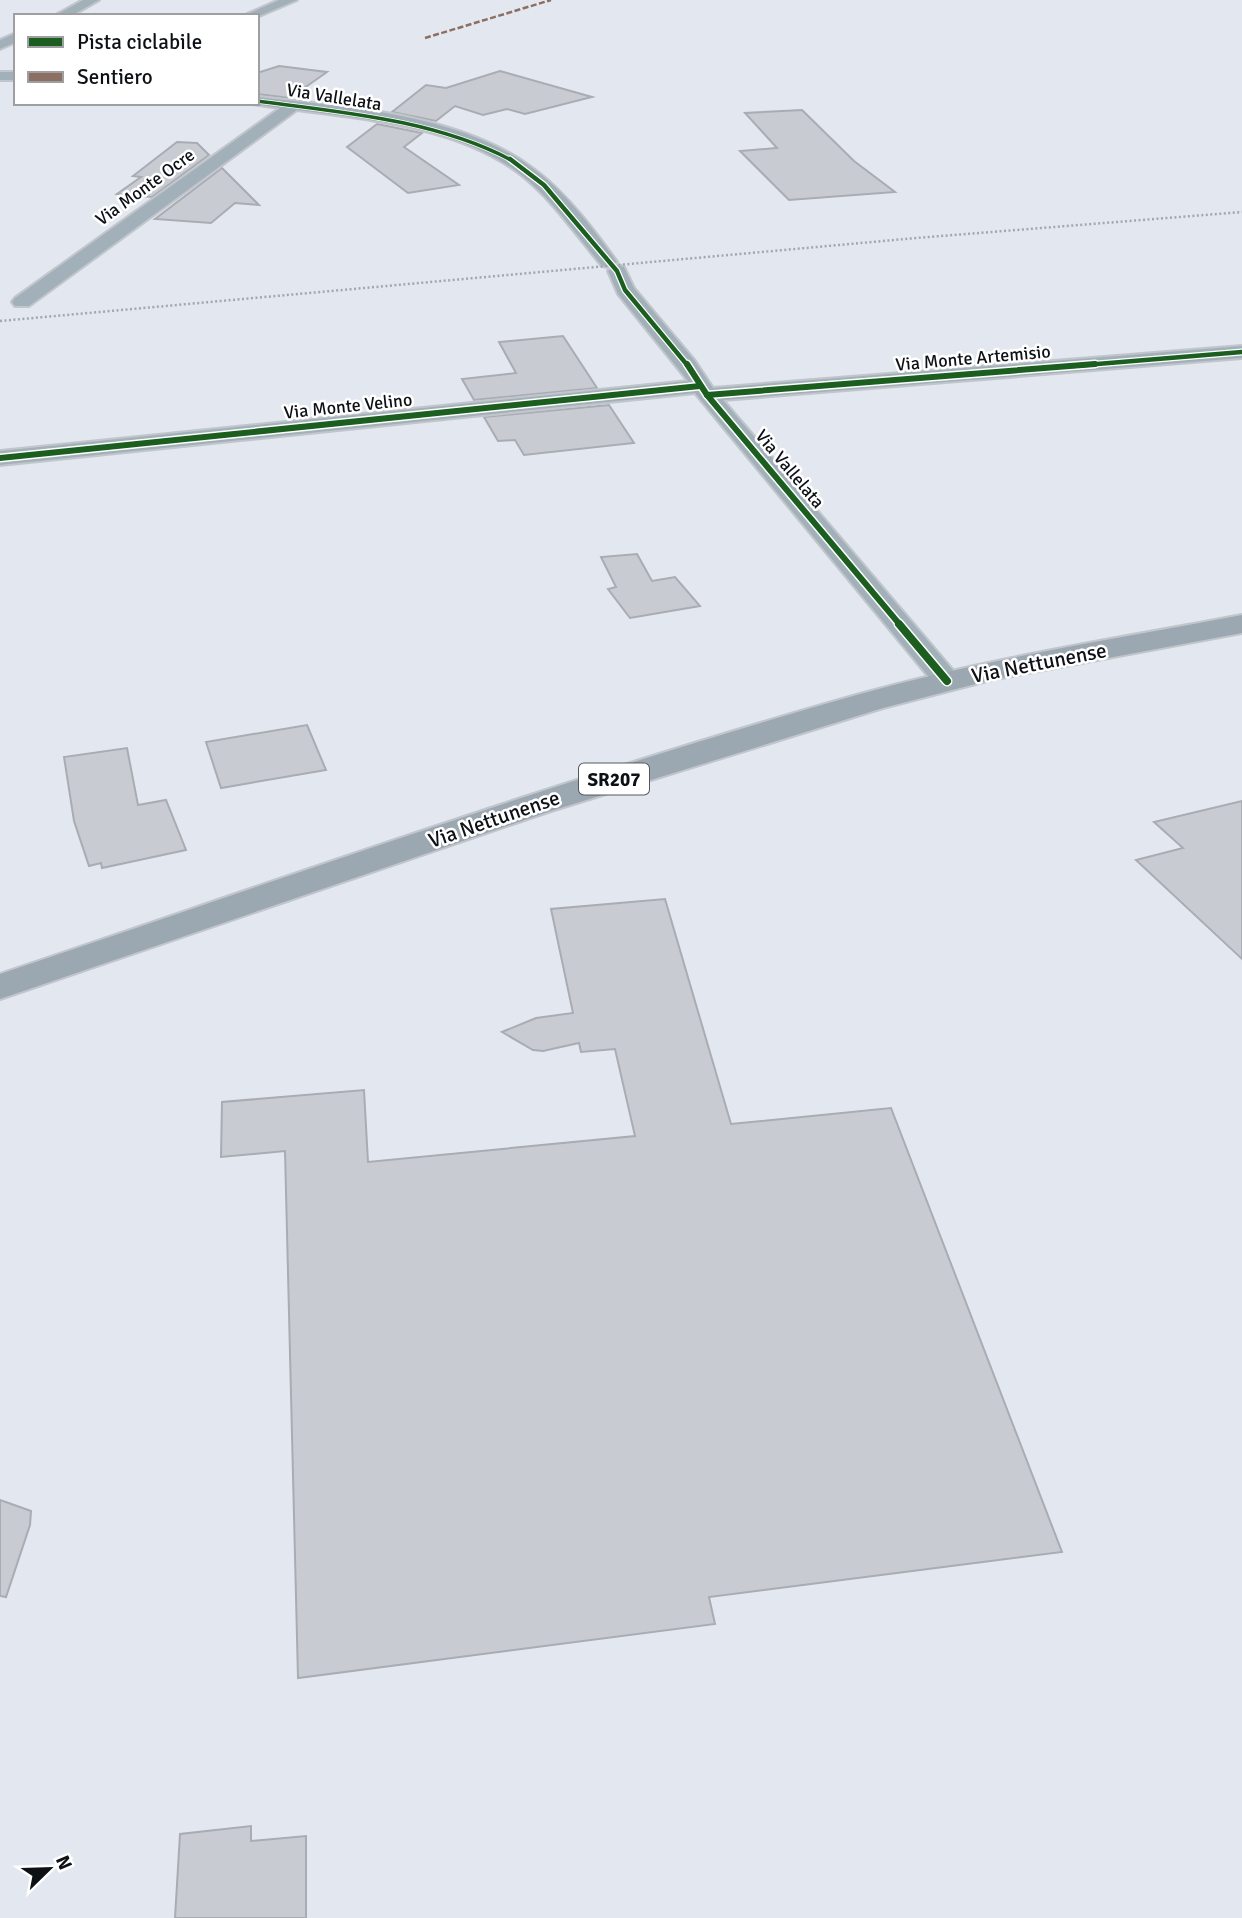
<svg xmlns="http://www.w3.org/2000/svg" width="1242" height="1918" viewBox="0 0 1242 1918" font-family="Signika,sans-serif">
<rect width="100%" height="100%" fill="#e3e8f0"/>
<g fill="#c9cbd2" stroke="#a9acb2" stroke-width="2">
<polygon points="279,66 327,72 290,98 257,94 257,73"/>
<polygon points="500,71 592,97 525,114 507,109 483,115 455,106 436,121 392,112 426,85 446,88"/>
<polygon points="802,110 854,161 895,192 789,200 740,151 777,148 745,113"/>
<polygon points="377,124 422,133 404,147 459,185 408,193 347,147"/>
<polygon points="177,142 197,143 209,155 152,197 117,194 141,177 133,176"/>
<polygon points="222,168 259,205 235,203 211,223 155,219"/>
<polygon points="563,336 597,388 474,400 462,379 516,373 499,342"/>
<polygon points="609,405 634,443 524,455 515,440 498,441 484,417"/>
<polygon points="637,554 652,581 675,577 700,606 630,618 608,589 616,587 601,557"/>
<polygon points="307,725 326,770 221,788 206,742"/>
<polygon points="127,748 138,805 166,800 186,850 102,868 101,863 89,866 74,821 64,757"/>
<polygon points="1242,801 1242,959 1136,860 1183,848 1154,822"/>
<polygon points="665,899 731,1124 891,1108 1062,1552 709,1597 715,1624 298,1678 285,1151 221,1157 222,1102 364,1090 368,1162 635,1136 615,1049 581,1052 579,1043 543,1051 533,1050 502,1032 536,1018 573,1013 551,909"/>
<polygon points="0,1500 31,1511 30,1525 6,1597 0,1596"/>
<polygon points="251,1826 251,1841 306,1836 306,1918 175,1918 180,1834"/>
</g>
<g fill="none" stroke-linecap="round" stroke-linejoin="round">
<g stroke="#c2c6cc" stroke-width="4">
<g id="street">
<polygon points="83,0 99,0 71,16 54,16"/>
<polygon points="279,0 297,0 257,17 243,16"/>
<polygon points="16,33 16,42 0,49 0,40"/>
<rect x="0" y="72" width="16" height="8"/>
<path d="M 257,97 C 345,107 457,113 531,167 C 564,190 594,229 617,262 L 608,267 L 602,266 C 576,235 552,199 520,174 C 458,127 371,120 297,110 L 29,306 L 15,306 L 12,302 L 15,298 L 280,108 L 252,104 L 257,103 Z"/>
<polygon points="617,265 624,267 634,288 695,361 713,388 1242,346 1242,358 723,400 957,675 961,681 957,687 947,689 937,687 695,393 0,465 0,451 688,381 618,294 608,271"/>
</g>
</g>
<g stroke="#c2c6cc" stroke-width="4">
<path id="primary" d="M 1242,615 L 1242,633 L 991,680 L 883,708 L 551,811 L 0,999 L 0,974 C 285,878 570,776 860,694 C 985,659 1114,639 1242,615 Z"/>
</g>
<use href="#street" fill="#a2b1b9" fill-rule="evenodd"/>
<use href="#primary" fill="#9ca8b1" fill-rule="evenodd"/>
<polyline stroke="#9fa8af" stroke-width="2.5" stroke-dasharray="2 2.5" stroke-linecap="butt" points="0,321 916,238 1242,212"/>
<polyline stroke="#8d6e63" stroke-width="2.5" stroke-dasharray="6 2.5" stroke-linecap="butt" points="425,38 551,0"/>
<g stroke="#fff" stroke-width="5">
<path id="cycleway-far3" d="M 257,101 C 341,112 437,120 513,161"/>
</g>
<g stroke="#fff" stroke-width="7">
<g id="cycleway-far2">
<polyline points="510,159 544,185 617,271 625,290 688,366"/>
<polyline points="1073,366 1242,352"/>
</g>
</g>
<g stroke="#fff" stroke-width="9">
<g id="cycleway-far1">
<polyline points="687,364 707,395 901,626"/>
<polyline points="707,395 1095,364"/>
<polyline points="0,458 700,386"/>
</g>
</g>
<g stroke="#fff" stroke-width="11">
<polyline id="cycleway" points="899,624 947,681"/>
</g>
<use href="#cycleway-far3" stroke="#1b5e20" stroke-width="3.5"/>
<use href="#cycleway-far2" stroke="#1b5e20" stroke-width="4.5"/>
<use href="#cycleway-far1" stroke="#1b5e20" stroke-width="6"/>
<use href="#cycleway" stroke="#1b5e20" stroke-width="8"/>
</g>
<g text-anchor="middle" stroke-width="5" stroke-linejoin="round" paint-order="stroke">
<g font-size="18" fill="#0d1015" stroke="#fff">
<text transform="translate(334 97) rotate(9)" y="6">Via Vallelata</text>
<text transform="translate(145 187) rotate(-36)" y="6">Via Monte Ocre</text>
<text transform="translate(973 358) rotate(-5)" y="6">Via Monte Artemisio</text>
<text transform="translate(348 406) rotate(-6)" y="6">Via Monte Velino</text>
<text transform="translate(790 469) rotate(50)" y="6">Via Vallelata</text>
</g>
<rect fill="#fff" stroke="#56585b" stroke-width="2" x="579" y="763.5" width="70" height="31" rx="5"/>
<g font-size="19" font-weight="bold" fill="#0d1015">
<text x="614" y="786">SR207</text>
</g>
<g font-size="21" fill="#0d1015" stroke="#fff">
<text transform="translate(1039 663) rotate(-11)" y="7">Via Nettunense</text>
<text transform="translate(494 819) rotate(-19)" y="7">Via Nettunense</text>
</g>
</g>
<rect x="14" y="14" width="245" height="91" fill="#ffffff" stroke="#9e9fa1" stroke-width="2"/>
<rect x="28" y="37" width="35" height="10" fill="#1b5e20" stroke="#9e9fa1" stroke-width="2"/>
<text x="77" y="49" font-size="21" fill="#0d1015">Pista ciclabile</text>
<rect x="28" y="72" width="35" height="10" fill="#8d6e63" stroke="#9e9fa1" stroke-width="2"/>
<text x="77" y="84" font-size="21" fill="#0d1015">Sentiero</text>
<g transform="translate(49 1869) rotate(67)" stroke="#ffffff" stroke-width="5" paint-order="stroke">
<path d="M0-5L12 26L0 18L-12 26Z" fill="#0d1015"/>
<text y="-10" font-size="19" font-weight="bold" text-anchor="middle" fill="#0d1015">N</text>
</g>
</svg>
